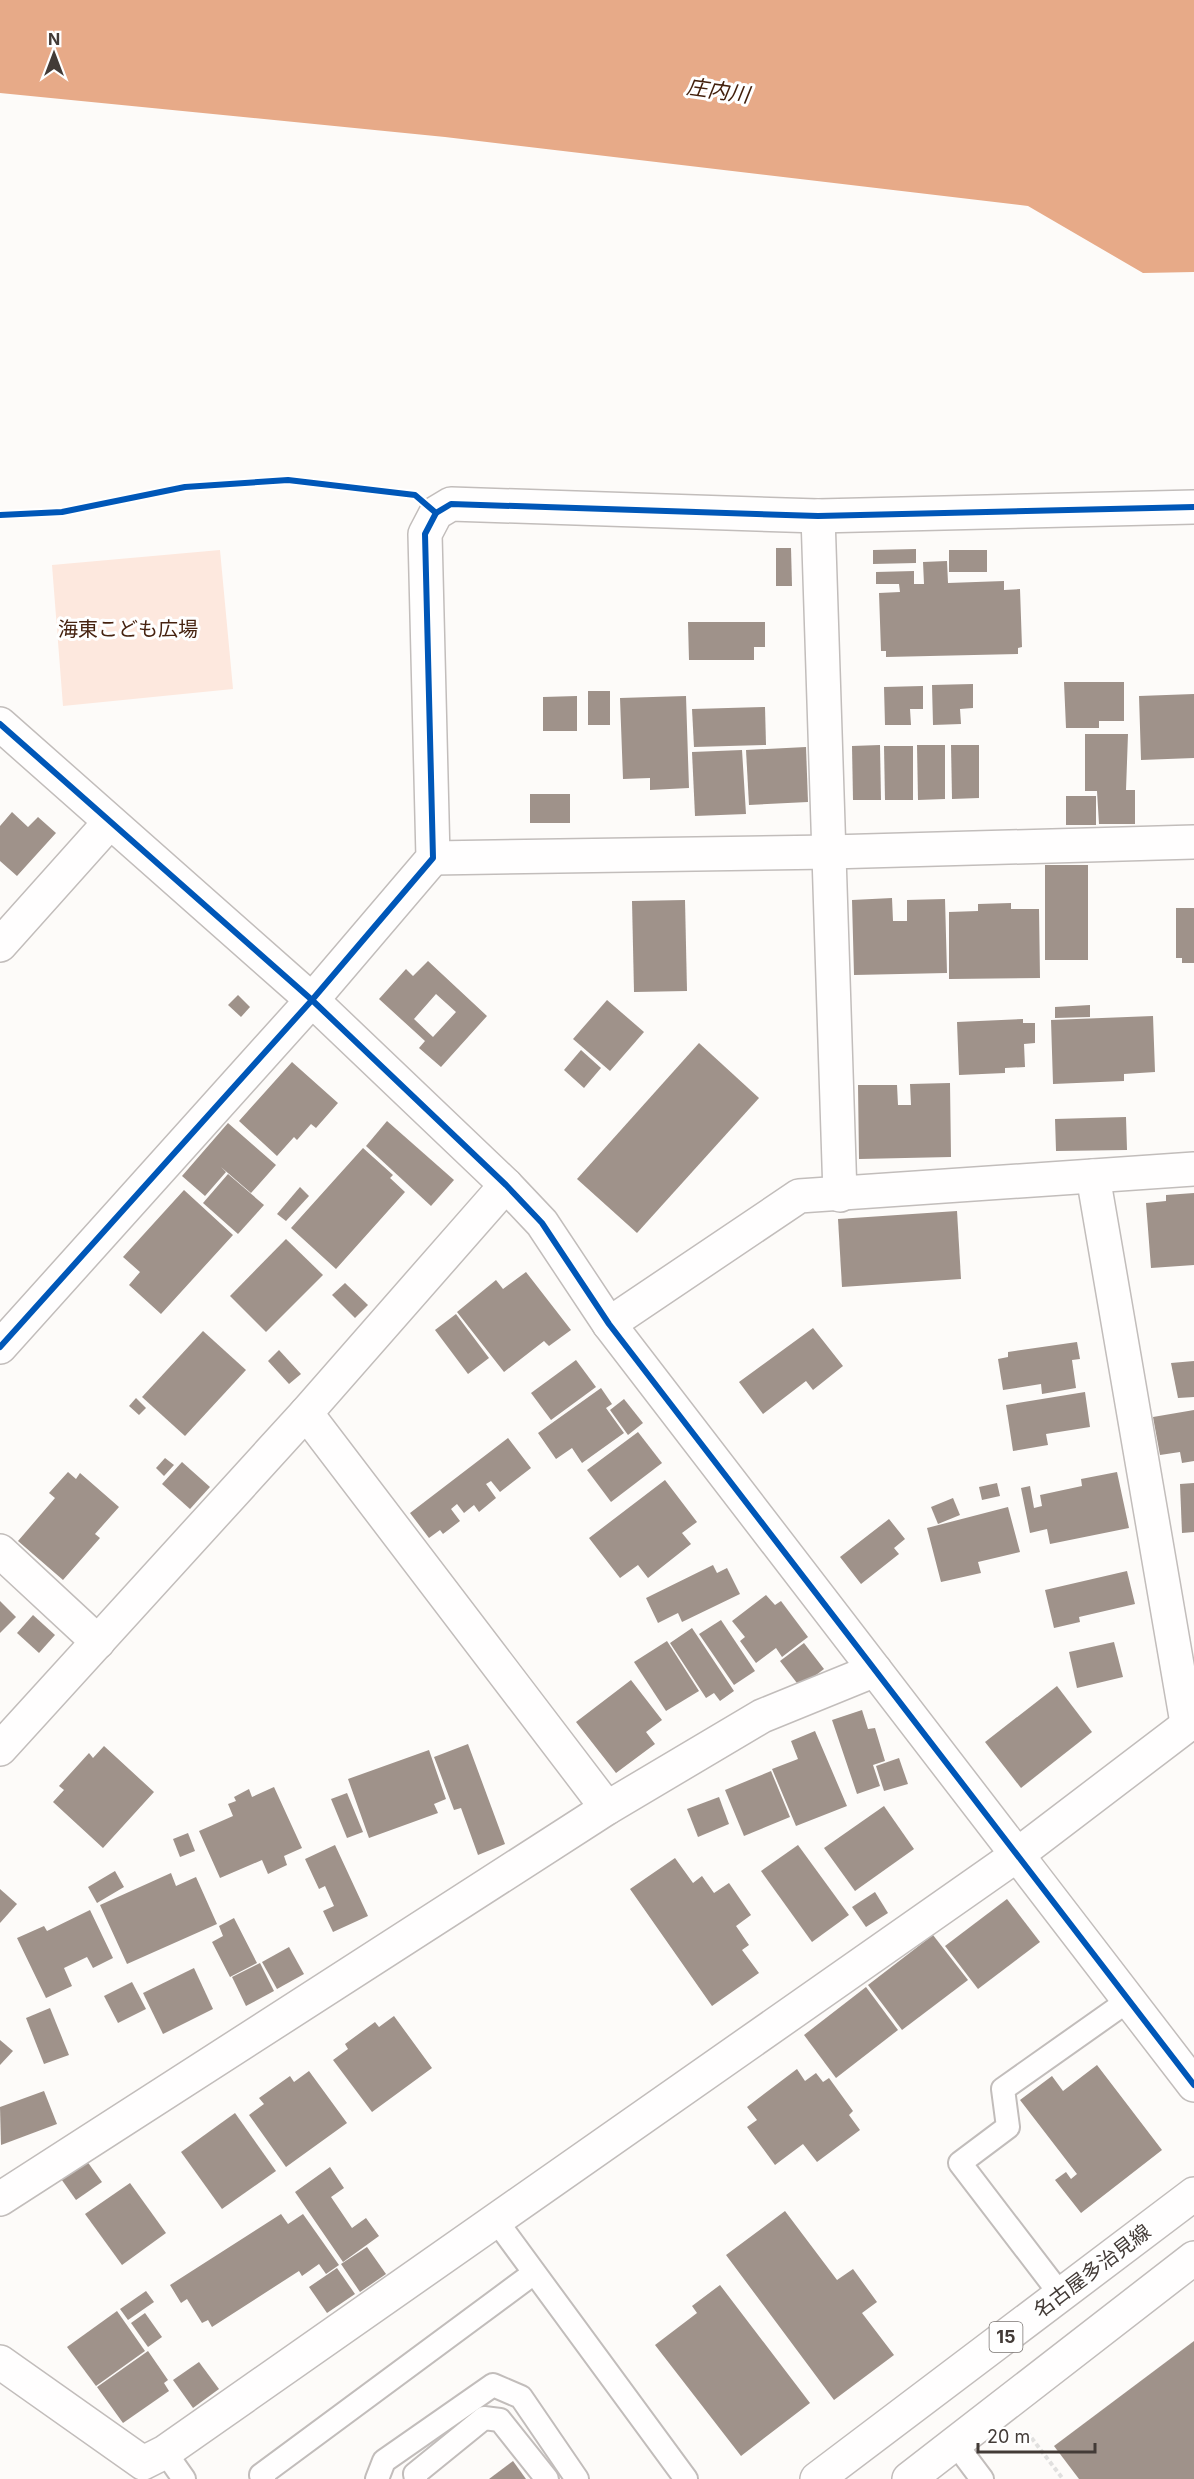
<svg xmlns="http://www.w3.org/2000/svg" width="1194" height="2479" viewBox="0 0 1194 2479" font-family="Inter,'Noto Sans JP',sans-serif">
<rect width="100%" height="100%" fill="#fdfbf9"/>
<polygon fill="#fde8de" points="220,550 233,689 63,706 52,565"/>
<polygon fill="#e7aa88" points="0,0 1194,0 1194,272 1143,273 1028,206 445,137 0,93"/>
<g fill="#9f928a" fill-rule="evenodd">
<polygon points="776,548 791,548 792,586 776,586"/>
<polygon points="916,549 916,563 873,564 873,550"/>
<rect x="949" y="550" width="38" height="22"/>
<polygon points="947,561 948,583 1004,581 1004,590 1020,589 1022,647 1018,648 1018,654 886,657 886,651 881,651 879,593 900,592 899,584 876,584 876,572 914,571 914,584 924,584 923,562"/>
<polygon points="688,622 765,622 765,647 754,647 754,660 689,660"/>
<polygon points="1064,682 1124,682 1124,721 1099,721 1099,728 1066,728"/>
<polygon points="973,684 973,708 960,709 961,724 933,725 932,685"/>
<polygon points="923,686 923,709 910,709 911,725 885,725 884,687"/>
<rect x="588" y="691" width="22" height="34"/>
<polygon points="1194,694 1194,758 1141,760 1139,696"/>
<polygon points="577,696 577,731 543,731 543,697"/>
<polygon points="686,696 689,788 650,790 650,778 623,779 620,698"/>
<polygon points="765,707 766,745 694,747 692,709"/>
<polygon points="1085,734 1128,734 1126,790 1135,790 1135,824 1099,824 1097,791 1085,791"/>
<polygon points="880,745 881,800 853,800 852,746"/>
<polygon points="917,745 945,745 945,799 918,800"/>
<polygon points="951,745 979,745 979,798 952,799"/>
<polygon points="884,746 913,746 913,800 885,800"/>
<polygon points="806,747 808,802 749,805 746,750"/>
<polygon points="742,750 746,814 695,816 692,752"/>
<rect x="530" y="794" width="40" height="29"/>
<rect x="1066" y="796" width="30" height="29"/>
<polygon points="12,812 28,827 38,817 56,833 17,876 0,861 0,826"/>
<rect x="1045" y="865" width="43" height="95"/>
<polygon points="892,898 893,921 907,921 907,900 945,899 947,973 854,975 852,900"/>
<polygon points="685,900 687,991 634,992 632,901"/>
<polygon points="1011,903 1011,909 1039,909 1040,978 949,979 949,912 978,911 978,904"/>
<polygon points="1176,908 1194,908 1194,963 1182,963 1182,958 1176,958"/>
<path d="M 428,961 L 487,1016 L 441,1067 L 419,1048 L 425,1041 L 379,999 L 406,969 L 413,976 ZM 436,994 L 456,1012 L 433,1037 L 414,1019 Z"/>
<polygon points="238,995 250,1007 241,1017 228,1005"/>
<polygon points="607,1000 644,1032 610,1071 573,1039"/>
<polygon points="1090,1005 1090,1017 1055,1018 1055,1007"/>
<polygon points="1153,1016 1155,1072 1124,1074 1124,1081 1053,1084 1051,1020"/>
<polygon points="1023,1019 1023,1023 1035,1023 1035,1043 1024,1044 1025,1067 1005,1068 1005,1073 959,1075 957,1022"/>
<polygon points="699,1043 759,1098 637,1233 577,1179"/>
<polygon points="581,1050 601,1068 584,1088 564,1070"/>
<polygon points="292,1062 338,1103 316,1128 311,1124 297,1140 294,1137 277,1156 239,1121"/>
<polygon points="950,1083 951,1157 859,1159 858,1085 897,1085 898,1105 911,1105 910,1084"/>
<polygon points="1126,1117 1127,1150 1056,1151 1055,1119"/>
<polygon points="387,1121 454,1180 431,1206 366,1146"/>
<polygon points="228,1123 276,1165 251,1193 221,1167 226,1172 205,1196 182,1176"/>
<polygon points="363,1148 393,1175 390,1178 405,1192 336,1269 291,1228"/>
<polygon points="228,1174 264,1205 238,1234 203,1203"/>
<polygon points="300,1187 309,1196 286,1221 277,1214"/>
<polygon points="184,1190 233,1235 161,1314 129,1285 140,1272 123,1257"/>
<polygon points="1194,1193 1194,1265 1151,1268 1146,1203 1166,1201 1166,1195"/>
<polygon points="957,1211 961,1279 842,1287 838,1219"/>
<polygon points="286,1239 323,1275 266,1332 230,1296"/>
<polygon points="526,1272 571,1330 549,1346 544,1341 504,1372 457,1312 496,1280 503,1289"/>
<polygon points="345,1283 368,1305 355,1318 332,1295"/>
<polygon points="456,1314 489,1358 468,1374 435,1330"/>
<polygon points="813,1328 843,1366 813,1390 806,1381 763,1414 739,1382"/>
<polygon points="203,1331 246,1370 185,1436 142,1397"/>
<polygon points="1077,1342 1080,1359 1072,1360 1076,1388 1042,1394 1041,1384 1003,1390 998,1359 1008,1357 1008,1352"/>
<polygon points="279,1350 301,1374 289,1384 268,1361"/>
<polygon points="576,1360 596,1387 551,1420 531,1393"/>
<polygon points="1194,1361 1194,1397 1178,1398 1171,1363"/>
<polygon points="601,1388 612,1404 606,1408 624,1433 582,1463 572,1448 556,1459 538,1433"/>
<polygon points="1085,1392 1090,1427 1046,1434 1048,1445 1013,1451 1006,1405"/>
<polygon points="136,1398 146,1408 139,1415 129,1406"/>
<polygon points="624,1399 643,1423 628,1435 610,1410"/>
<polygon points="1194,1410 1194,1461 1182,1463 1180,1452 1160,1455 1153,1417"/>
<polygon points="638,1432 662,1463 611,1502 587,1470"/>
<polygon points="508,1438 531,1468 500,1492 491,1481 486,1484 496,1498 479,1512 474,1505 464,1513 457,1504 451,1509 460,1521 443,1534 440,1530 429,1538 410,1513"/>
<polygon points="165,1458 174,1465 164,1476 156,1468"/>
<polygon points="182,1462 210,1487 190,1509 162,1484"/>
<polygon points="68,1472 76,1479 80,1473 119,1507 95,1534 100,1538 63,1580 18,1541 55,1498 49,1493"/>
<polygon points="1117,1472 1129,1528 1050,1544 1047,1529 1030,1533 1021,1488 1030,1486 1034,1508 1042,1506 1040,1495 1082,1486 1081,1479"/>
<polygon points="665,1480 697,1522 682,1533 691,1544 648,1578 638,1565 620,1578 589,1538"/>
<polygon points="997,1483 1000,1496 982,1500 979,1487"/>
<polygon points="1194,1483 1194,1532 1182,1533 1180,1484"/>
<polygon points="953,1498 960,1515 938,1524 931,1507"/>
<polygon points="1008,1507 1020,1552 978,1562 981,1573 941,1582 927,1528"/>
<polygon points="889,1519 905,1539 894,1548 899,1554 861,1584 840,1557"/>
<polygon points="713,1565 717,1573 727,1568 740,1594 682,1622 678,1613 658,1623 646,1598"/>
<polygon points="1127,1571 1135,1604 1079,1617 1080,1622 1054,1628 1045,1590"/>
<polygon points="766,1595 775,1605 781,1601 808,1637 782,1657 776,1648 756,1663 740,1641 745,1637 732,1621"/>
<polygon points="0,1601 16,1617 0,1633"/>
<polygon points="33,1615 55,1635 39,1653 17,1633"/>
<polygon points="721,1620 755,1671 734,1685 699,1634"/>
<polygon points="692,1628 734,1691 720,1701 714,1693 706,1698 670,1643"/>
<polygon points="667,1641 699,1691 666,1711 634,1662"/>
<polygon points="1114,1642 1123,1677 1077,1688 1069,1652"/>
<polygon points="804,1643 824,1669 800,1687 780,1661"/>
<polygon points="631,1680 662,1720 646,1732 655,1744 616,1773 576,1722"/>
<polygon points="1057,1686 1092,1732 1021,1788 985,1742"/>
<polygon points="862,1710 868,1729 875,1728 885,1761 873,1765 880,1786 857,1794 832,1720"/>
<polygon points="815,1731 847,1806 796,1826 772,1769 798,1759 791,1741"/>
<polygon points="468,1744 505,1844 478,1855 461,1808 454,1810 434,1757"/>
<polygon points="104,1746 154,1792 103,1848 53,1802 64,1790 59,1786 89,1753 93,1758"/>
<polygon points="429,1750 446,1799 434,1804 438,1813 369,1838 348,1779"/>
<polygon points="899,1758 908,1784 884,1791 876,1766"/>
<polygon points="771,1771 790,1817 744,1836 725,1790"/>
<polygon points="274,1787 302,1848 284,1856 287,1865 268,1874 262,1860 220,1878 199,1831 233,1816 228,1804 236,1801 234,1797 249,1789 252,1797"/>
<polygon points="347,1793 363,1832 347,1838 331,1799"/>
<polygon points="719,1797 729,1824 698,1837 687,1809"/>
<polygon points="884,1806 914,1849 855,1891 824,1848"/>
<polygon points="188,1833 195,1851 180,1857 173,1839"/>
<polygon points="335,1845 368,1916 333,1932 323,1911 334,1906 325,1886 319,1889 305,1859"/>
<polygon points="798,1845 849,1915 812,1942 761,1871"/>
<polygon points="675,1858 693,1883 702,1876 714,1893 729,1883 751,1915 736,1926 749,1945 742,1950 759,1973 712,2006 630,1889"/>
<polygon points="115,1871 124,1887 97,1903 88,1887"/>
<polygon points="171,1873 176,1886 196,1877 217,1924 127,1964 100,1905"/>
<polygon points="0,1889 17,1904 0,1923"/>
<polygon points="875,1892 888,1913 866,1927 852,1907"/>
<polygon points="1007,1899 1040,1942 978,1989 945,1946"/>
<polygon points="90,1910 113,1958 93,1968 87,1957 64,1968 72,1986 46,1998 17,1938 44,1926 47,1931"/>
<polygon points="234,1918 257,1963 230,1977 212,1942 223,1936 219,1926"/>
<polygon points="933,1935 968,1980 902,2030 868,1985"/>
<polygon points="289,1947 304,1974 277,1989 262,1962"/>
<polygon points="260,1963 274,1991 246,2006 232,1977"/>
<polygon points="194,1968 213,2009 163,2034 143,1993"/>
<polygon points="132,1982 146,2009 118,2023 104,1996"/>
<polygon points="866,1987 898,2030 836,2078 804,2035"/>
<polygon points="50,2008 69,2055 44,2064 26,2018"/>
<polygon points="394,2016 432,2068 372,2112 333,2060 348,2049 345,2044 375,2022 379,2027"/>
<polygon points="0,2040 13,2051 0,2065"/>
<polygon points="1097,2065 1162,2150 1081,2213 1055,2180 1066,2172 1071,2179 1077,2174 1020,2100 1052,2076 1063,2091"/>
<polygon points="797,2069 805,2081 816,2073 823,2082 829,2078 853,2111 849,2115 860,2130 817,2162 803,2144 775,2165 747,2127 757,2120 747,2107"/>
<polygon points="309,2071 347,2123 286,2167 249,2115 264,2104 259,2098 290,2076 294,2082"/>
<polygon points="44,2091 57,2124 1,2145 0,2107"/>
<polygon points="235,2113 276,2171 222,2209 181,2152"/>
<polygon points="84,2157 102,2182 76,2200 59,2176"/>
<polygon points="330,2167 344,2188 331,2197 352,2228 366,2218 379,2236 343,2262 295,2192"/>
<polygon points="130,2183 166,2233 122,2265 85,2214"/>
<polygon points="785,2211 837,2280 853,2269 877,2302 862,2313 894,2355 834,2400 726,2255"/>
<polygon points="281,2214 288,2224 303,2214 339,2265 326,2274 319,2264 302,2276 299,2271 212,2327 208,2320 202,2323 187,2299 181,2303 170,2285"/>
<polygon points="367,2247 386,2274 360,2292 341,2264"/>
<polygon points="337,2268 355,2294 327,2313 309,2287"/>
<polygon points="720,2285 810,2403 741,2456 655,2345 697,2313 692,2306"/>
<polygon points="146,2291 154,2302 128,2320 120,2309"/>
<polygon points="117,2311 145,2351 96,2386 67,2347"/>
<polygon points="145,2313 162,2337 148,2347 131,2323"/>
<polygon points="1194,2341 1194,2479 1079,2479 1054,2446"/>
<polygon points="148,2351 168,2380 164,2383 169,2391 123,2423 97,2387"/>
<polygon points="199,2362 219,2389 193,2408 173,2380"/>
<polygon points="513,2461 526,2479 489,2479"/>
</g>
<g fill="none" stroke-linecap="round" stroke-linejoin="round">
<g stroke="#c2bdbb" stroke-width="26">
<g id="service">
<polyline points="495,2219 686,2479"/>
<polyline points="1061,2295 960,2163 1008,2127 1003,2089 1129,2000"/>
<polyline points="955,2443 982,2479"/>
<polyline points="165,2452 184,2479"/>
<polyline points="264,2479 261,2475 534,2273"/>
<polyline points="377,2479 384,2461 493,2385 521,2397 577,2479"/>
<polyline points="416,2479 415,2474 484,2418 500,2420 547,2479"/>
</g>
</g>
<g stroke="#c2bdbb" stroke-width="36">
<g id="minor">
<polyline points="818,516 840,1195"/>
<polyline points="433,858 830,852 1194,842"/>
<polyline points="0,945 110,822"/>
<polyline points="1093,1176 1187,1723"/>
<polyline points="609,1324 799,1196 1194,1169"/>
<polyline points="0,1347 312,1000 433,858 425,534 436,513 451,504 818,516 1194,507"/>
<polyline points="306,1413 607,1808"/>
<polyline points="0,1551 98,1642"/>
<polyline points="0,1749 306,1413 506,1185"/>
<polyline points="0,2199 607,1808 762,1716 875,1670"/>
<polyline points="0,2362 143,2463 165,2452 1017,1855 1194,1720"/>
</g>
</g>
<g stroke="#c2bdbb" stroke-width="36">
<polyline id="tertiary" points="0,724 312,1000 506,1185 542,1223 609,1324 1194,2085"/>
</g>
<g stroke="#c2bdbb" stroke-width="36">
<g id="primary">
<polyline points="817,2479 1194,2194"/>
<polyline points="909,2479 1194,2258"/>
</g>
</g>
<g stroke="#e1e0df" stroke-width="4" stroke-dasharray="4.5 3" stroke-linecap="butt">
<polyline points="0,515 62,512 185,487 288,480 406,494"/>
<polyline points="1027,2432 1063,2479"/>
</g>
<use href="#service" stroke="#fffefe" stroke-width="22"/>
<use href="#minor" stroke="#fffefe" stroke-width="33"/>
<use href="#tertiary" stroke="#fffefe" stroke-width="33"/>
<use href="#primary" stroke="#fffefe" stroke-width="33"/>
<g stroke="#fff" stroke-width="10">
<g id="cycleway">
<polyline points="0,515 62,512 185,487 288,480 415,495 436,513"/>
<polyline points="0,724 312,1000 506,1185 542,1223 609,1324 1194,2085"/>
<polyline points="0,1347 312,1000 433,858 425,534 436,513 451,504 818,516 1194,507"/>
</g>
</g>
<use href="#cycleway" stroke="#0057b8" stroke-width="6"/>
</g>
<g text-anchor="middle" stroke-width="6" stroke-linejoin="round" paint-order="stroke">
<rect fill="#fff" stroke="#7b7673" stroke-width="1.5" x="989.5" y="2322" width="33" height="30" rx="4.5"/>
<g font-size="18" font-weight="bold" fill="#433b37">
<text x="1006" y="2343">15</text>
</g>
<g font-size="20" fill="#462310" stroke="#fff">
<text x="128" y="636">海東こども広場</text>
</g>
<g font-size="20" fill="#433b37" stroke="#fff">
<text transform="translate(1092 2271) rotate(-37)" y="7">名古屋多治見線</text>
</g>
<g font-size="21" font-style="italic" fill="#43200c" stroke="#fff">
<text transform="translate(718 91) rotate(8)" y="7">庄内川</text>
</g>
</g>
<g transform="translate(54 54)" stroke="#ffffff" stroke-width="4.5" paint-order="stroke">
<path d="M0-4.5L10 22L0 15L-10 22Z" fill="#433b37"/>
<text y="-9" font-size="16" font-weight="bold" text-anchor="middle" fill="#433b37">N</text>
</g>
<path d="M978 2443v9h117v-9" fill="none" stroke="#433b37" stroke-width="3"/>
<text x="987" y="2443" font-size="18" fill="#433b37" stroke="#ffffff" stroke-width="4.5" paint-order="stroke">20 m</text>
</svg>
